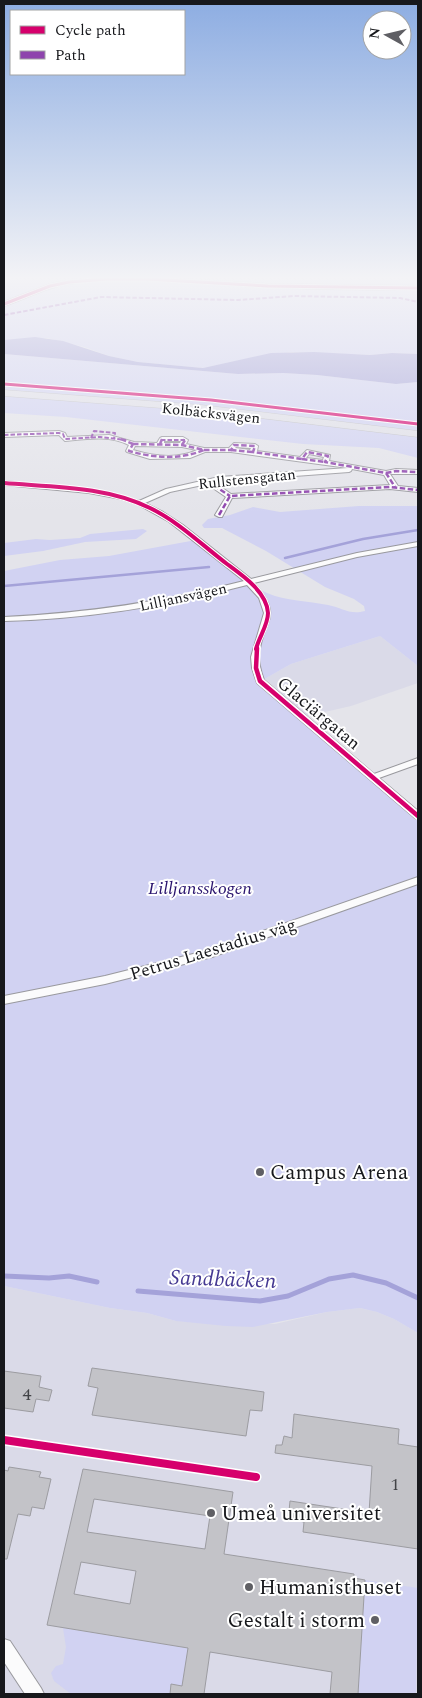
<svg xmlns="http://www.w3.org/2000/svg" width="422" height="1698" viewBox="0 0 422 1698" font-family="Spectral,serif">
<rect width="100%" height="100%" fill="#e4e4ea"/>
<g fill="#dadae8">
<polygon points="380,636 418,666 418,683 351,706 303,717 261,681 291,664"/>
<polygon points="4,1286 110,1308 147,1313 176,1321 275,1324 327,1312 360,1308 377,1312 394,1319 418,1333 418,1694 4,1694"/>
</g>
<g fill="#d1d2f2">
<polygon points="8,277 418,277 418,354 392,353 370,355 292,352 245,359 203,368 138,362 109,356 84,347 47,338 4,340 4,283 8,281"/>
<polygon points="4,354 238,374 283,373 317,375 396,384 418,382 418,458 379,448 303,444 66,417 4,413"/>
<path d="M 359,506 L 418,506 L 418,666 L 380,636 L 291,664 L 261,681 L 418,816 L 418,1333 L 394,1319 L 377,1312 L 360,1308 L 327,1312 L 253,1327 L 226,1326 L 176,1321 L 147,1313 L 110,1308 L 4,1286 L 4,571 L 60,560 L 109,556 L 196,540 C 218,558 241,582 267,593 C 286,601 308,601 328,605 C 343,608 349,615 365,611 L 364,606 L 354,599 L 325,587 L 266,551 L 222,528 L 204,528 L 202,525 L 208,519 L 230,515 L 253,507 L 280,512 Z"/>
<polygon points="143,529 147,531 136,539 85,542 43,551 4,556 4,543 36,539 50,540 80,538 90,534"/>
<polygon points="365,1580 418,1588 416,1694 358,1694"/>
<polygon points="63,1628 188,1648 182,1686 171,1684 170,1694 71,1694 54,1681 51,1673 56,1666 63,1664 66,1647"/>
</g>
<polygon fill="#a4a2d9" points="35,337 63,341 109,356 138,362 203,368 271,353 314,352 370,355 392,353 418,354 418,382 396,384 317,375 283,373 238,374 4,354 4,340"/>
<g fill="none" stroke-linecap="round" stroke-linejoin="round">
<g stroke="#a4a2d9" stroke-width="2.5">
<polyline points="285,558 363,539 418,530"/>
<polyline points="4,586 209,567"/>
</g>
<g stroke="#a4a2d9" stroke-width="5">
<polyline points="4,1276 49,1278 69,1276 97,1282"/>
<polyline points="138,1291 260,1301 288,1296 329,1279 353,1275 386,1283 418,1298"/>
</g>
</g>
<g fill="#c3c3c8" stroke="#9c9ca1" fill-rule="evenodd">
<polygon points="92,1368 264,1392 262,1411 250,1410 246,1436 92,1415 98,1388 88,1386"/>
<polygon points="4,1371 41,1376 39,1387 52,1390 49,1401 36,1399 33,1412 4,1408"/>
<polygon points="294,1414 399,1429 398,1444 418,1447 418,1549 303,1532 304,1522 293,1520 294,1512 289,1511 290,1501 369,1513 372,1466 275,1453 276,1445 282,1445 284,1436 292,1438"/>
<polygon points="9,1467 41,1472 39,1477 51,1479 44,1509 32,1507 30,1516 18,1514 7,1559 4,1559 4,1470 8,1471"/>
<path d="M 83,1469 L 233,1492 L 224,1554 L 354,1574 L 354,1578 L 365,1580 L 358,1694 L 330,1694 L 332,1672 L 210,1652 L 204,1694 L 170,1694 L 171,1684 L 182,1686 L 188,1648 L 47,1625 ZM 94,1499 L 210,1516 L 205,1549 L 87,1532 ZM 81,1562 L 136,1571 L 130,1604 L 74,1594 Z"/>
</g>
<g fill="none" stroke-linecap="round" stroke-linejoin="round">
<g stroke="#99999e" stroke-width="2">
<g id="minor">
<path d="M 107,277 L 147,277 L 268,284 L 418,286 L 418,289 C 360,290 301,289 243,286 C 186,283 126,275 68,284 C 46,287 26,299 4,306 L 4,302 L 50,284 L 69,280 Z"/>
<path d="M 59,431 L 65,433 L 67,437 L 109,435 L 134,442 L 157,443 L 160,438 L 162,437 L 183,437 L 188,440 L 186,444 L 204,448 L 229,448 L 234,443 L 255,444 L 258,446 L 257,451 L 300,457 L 307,450 L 330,455 L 329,461 L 386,471 L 396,469 L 418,470 L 418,474 L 390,474 L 398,486 L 418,488 L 418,492 L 390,489 L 232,498 L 222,517 L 219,517 L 215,515 L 226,497 L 207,484 L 170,492 L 145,503 L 163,512 L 183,525 L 251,579 L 357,553 L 418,542 L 418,546 L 357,557 L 254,583 C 286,618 261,621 259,656 C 259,665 261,672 264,680 L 374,774 L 418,758 L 418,764 L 379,778 L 418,811 L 418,819 L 415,818 L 257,683 L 252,668 L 251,657 L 264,613 L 259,598 L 247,585 C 167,606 87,619 4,621 L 4,617 C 87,613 163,602 244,581 L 168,521 L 137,504 L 121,499 L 89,493 L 4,485 L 4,481 L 89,489 L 139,501 L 166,489 L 219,477 L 348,468 L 231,452 L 205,452 L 190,458 L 150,459 L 127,452 L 126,451 L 129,445 C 109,435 86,439 65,441 L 59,435 L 4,437 L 4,433 ZM 164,441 L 181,441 L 180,443 L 164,443 ZM 135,446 L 182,447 L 197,450 C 178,459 153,456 133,450 ZM 236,447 L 251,448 L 250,450 L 235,448 ZM 309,454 L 324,457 L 323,460 L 306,458 ZM 352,469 L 384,475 L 390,485 L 231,494 L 214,482 L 349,472 L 351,471 Z"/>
<polygon points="418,877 418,884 212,957 105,984 4,1004 4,996 105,976 205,951"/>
<polygon points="4,1639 10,1641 41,1688 44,1694 25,1694 4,1662"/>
</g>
</g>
<g stroke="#bebec2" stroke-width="1">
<polygon id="trunk" points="4,390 201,405 418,431 418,437 201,411 4,396"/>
</g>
<use href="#minor" fill="#fbfbfc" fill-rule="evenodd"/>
<use href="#trunk" fill="#e0e0e8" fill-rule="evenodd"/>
<g stroke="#8e44ad" stroke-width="2" stroke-dasharray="4.5 2" stroke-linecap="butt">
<polyline points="4,315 101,297 238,300 294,296 400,298 418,302"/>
<polyline points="4,435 59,433 63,434 65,439 100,437 126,440"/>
<polyline points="91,438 94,431 115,433 114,439"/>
<polyline points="161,440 185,440"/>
</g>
<g stroke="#8e44ad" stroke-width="2.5" stroke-dasharray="5.5 2.5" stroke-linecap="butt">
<polyline points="121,439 133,444"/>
<path d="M 133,444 L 182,445 L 204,450 C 180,460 154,458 129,451 Z"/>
<polyline points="160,444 162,439"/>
<polyline points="182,445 185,440 183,439"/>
<polyline points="204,450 231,450 234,445 255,446 253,452 302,459 307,452 328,456 325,462 386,473 395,487"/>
<polyline points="231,450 253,452"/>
<polyline points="302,459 325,462"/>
<polyline points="386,473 396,471 418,472"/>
<polyline points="207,481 230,496"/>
<polyline points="219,515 230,496 390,487 418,490"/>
</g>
<g stroke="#fff" stroke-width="5">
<g id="cycleway-far3">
<polyline points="4,304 50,286 69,282 107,279 147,279 268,286 418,288"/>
<polyline points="4,384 211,400 418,424"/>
</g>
</g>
<g stroke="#fff" stroke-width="6">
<path id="cycleway-far2" d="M 4,483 C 52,487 106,486 150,508 C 179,522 202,545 227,564 C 242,575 267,592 268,613 C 268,625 259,637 256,649"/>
</g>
<g stroke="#fff" stroke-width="8">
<polyline id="cycleway-far1" points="257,648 256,668 260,681 418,816"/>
</g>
<g stroke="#fff" stroke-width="11">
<polyline id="cycleway" points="4,1440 256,1477"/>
</g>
<use href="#cycleway-far3" stroke="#d6006c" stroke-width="3"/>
<use href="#cycleway-far2" stroke="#d6006c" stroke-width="4"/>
<use href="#cycleway-far1" stroke="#d6006c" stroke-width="4.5"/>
<use href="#cycleway" stroke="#d6006c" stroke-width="8"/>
</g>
<linearGradient id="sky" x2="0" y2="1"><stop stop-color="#8dade2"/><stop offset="0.54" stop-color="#f3f3f6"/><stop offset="1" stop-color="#f3f3f6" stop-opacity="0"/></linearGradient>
<rect width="422" height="514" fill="url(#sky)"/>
<g fill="#5f5f64" stroke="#fff" stroke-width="2">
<circle cx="260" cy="1172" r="5"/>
<circle cx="211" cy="1513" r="5"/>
<circle cx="249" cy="1587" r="5"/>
<circle cx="375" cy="1620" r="5"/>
</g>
<g text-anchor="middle" stroke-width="4" stroke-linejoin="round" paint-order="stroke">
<g font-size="15" fill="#17181c" stroke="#fff">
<text transform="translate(211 413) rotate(6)" y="5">Kolbäcksvägen</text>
<text transform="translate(247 479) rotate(-6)" y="5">Rullstensgatan</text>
<text transform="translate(183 597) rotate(-12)" y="5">Lilljansvägen</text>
</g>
<g font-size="18" fill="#17181c" stroke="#fff">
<text transform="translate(319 713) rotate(40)" y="6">Glaciärgatan</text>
<text transform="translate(213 949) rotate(-17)" y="6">Petrus Laestadius väg</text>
</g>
<g font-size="18" font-style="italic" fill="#29136d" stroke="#fff">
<text x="200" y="894">Lilljansskogen</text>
</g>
<g font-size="18" fill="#424347">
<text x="27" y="1400">4</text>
<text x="395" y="1490">1</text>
</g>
<g font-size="21" fill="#17181c" stroke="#fff" text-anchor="start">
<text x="270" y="1179">Campus Arena</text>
<text x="221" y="1520">Umeå universitet</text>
<text x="259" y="1594">Humanisthuset</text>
<text x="365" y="1627" text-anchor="end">Gestalt i storm</text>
</g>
<g font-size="22" font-style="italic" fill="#453992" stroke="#fff">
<text transform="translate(223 1278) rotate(2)" y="8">Sandbäcken</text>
</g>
</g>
<rect width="422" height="1698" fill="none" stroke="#17181c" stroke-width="10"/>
<rect x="10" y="10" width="175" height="65" fill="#ffffff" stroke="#a2a3a4"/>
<rect x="20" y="26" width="25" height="8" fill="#d6006c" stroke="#a2a3a4"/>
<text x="55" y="35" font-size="15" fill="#17181c">Cycle path</text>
<rect x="20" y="51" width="25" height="8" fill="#8e44ad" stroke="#a2a3a4"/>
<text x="55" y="60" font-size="15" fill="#17181c">Path</text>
<g transform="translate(387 35) rotate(278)"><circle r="24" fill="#ffffff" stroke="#a2a3a4"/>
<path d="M0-4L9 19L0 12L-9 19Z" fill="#5f5f64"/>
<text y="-8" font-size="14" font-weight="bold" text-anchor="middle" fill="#17181c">N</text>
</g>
</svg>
